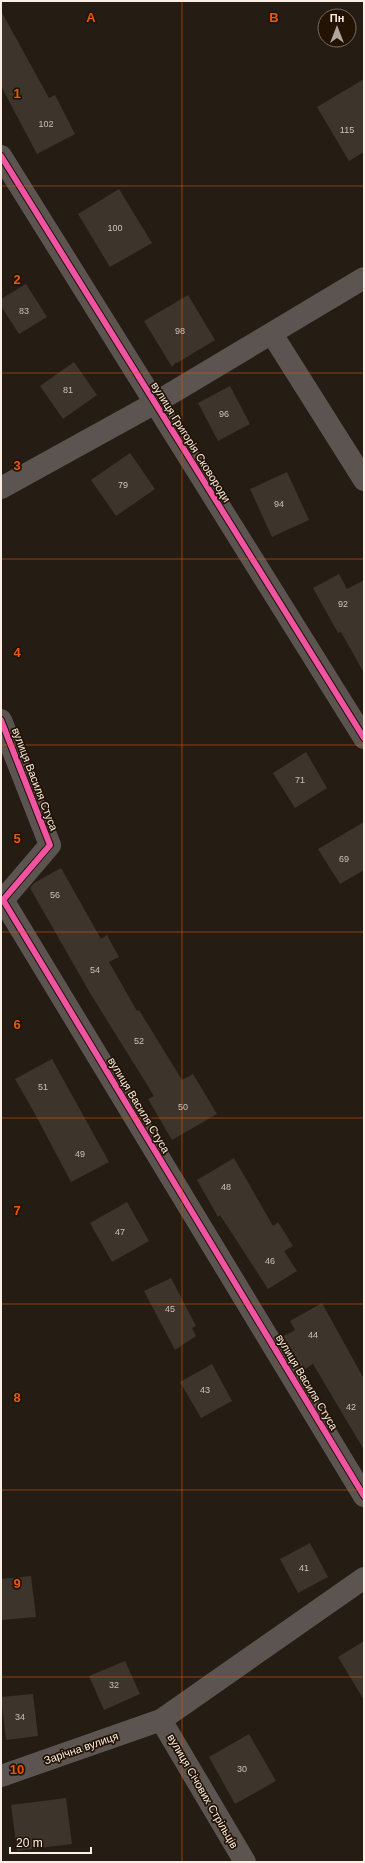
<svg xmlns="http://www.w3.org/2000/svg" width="365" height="1863" viewBox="0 0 365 1863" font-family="Helvetica,sans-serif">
<rect width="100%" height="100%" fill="#251d14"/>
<g fill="#3d342c">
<polygon points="1,11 49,98 55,95 75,134 37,154 1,86"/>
<polygon points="364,79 364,152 349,161 317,107"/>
<polygon points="119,189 152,243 110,267 78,214"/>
<polygon points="26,284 47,317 19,334 1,306 1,299"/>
<polygon points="188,295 215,340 177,363 176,362 172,367 144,321"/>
<polygon points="74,362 97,395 63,419 40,386"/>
<polygon points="230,386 250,424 218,441 198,403"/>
<polygon points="130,453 155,489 116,516 91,480"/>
<polygon points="287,472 309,520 272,537 250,489"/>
<polygon points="339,574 347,589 364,580 364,673 341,632 338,633 313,588"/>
<polygon points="306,752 327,788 295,808 273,773"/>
<polygon points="364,822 364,870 340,884 318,849"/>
<polygon points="61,868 101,939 107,935 119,957 109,962 137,1011 139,1010 182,1080 193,1074 217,1114 172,1140 148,1099 154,1096 90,993 30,888 34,883"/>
<polygon points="52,1059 109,1162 71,1182 35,1114 15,1079"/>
<polygon points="234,1158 273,1226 278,1222 293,1246 284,1251 297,1271 268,1289 220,1215 218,1217 197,1180"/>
<polygon points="127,1202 149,1241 112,1262 90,1223"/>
<polygon points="171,1278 196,1326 192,1328 196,1336 175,1350 144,1291"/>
<polygon points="322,1303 364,1379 364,1450 313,1364 303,1371 282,1337 295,1330 290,1321"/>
<polygon points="212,1364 232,1401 201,1418 180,1382"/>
<polygon points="310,1543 328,1577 298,1593 280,1559"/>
<polygon points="31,1576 36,1617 1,1620 1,1579"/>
<polygon points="364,1641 364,1700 338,1657"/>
<polygon points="125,1661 140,1694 104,1710 89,1676"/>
<polygon points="33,1694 38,1736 6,1740 1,1697"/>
<polygon points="249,1734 276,1781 235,1804 209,1757"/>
<polygon points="66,1798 72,1844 17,1851 11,1805"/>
</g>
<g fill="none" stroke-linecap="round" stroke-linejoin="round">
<g stroke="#5b5450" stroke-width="22">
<polyline points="1,156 364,738"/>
<polyline points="272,334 364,480"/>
<polyline points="1,488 155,403 364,278"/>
<polyline points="1,720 50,845 3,900 364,1496"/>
<polyline points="161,1720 245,1862"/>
<polyline points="1,1776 161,1720 364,1578"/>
</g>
<g stroke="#231304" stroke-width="8">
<g id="cycleway">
<polyline points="1,156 364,738"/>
<polyline points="1,720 50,845 3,900 364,1496"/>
</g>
</g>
<use href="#cycleway" stroke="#f153a3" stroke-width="6"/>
</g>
<path fill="none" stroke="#e8590c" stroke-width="1" stroke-opacity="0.55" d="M 182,1 L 182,1862M 1,186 L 364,186M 1,373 L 364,373M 1,559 L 364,559M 1,745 L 364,745M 1,932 L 364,932M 1,1118 L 364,1118M 1,1304 L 364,1304M 1,1490 L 364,1490M 1,1677 L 364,1677"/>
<g text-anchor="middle" stroke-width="3.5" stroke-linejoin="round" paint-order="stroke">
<g font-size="9" fill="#ccc0b7">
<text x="46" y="127">102</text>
<text x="347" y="133">115</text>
<text x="115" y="231">100</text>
<text x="24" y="314">83</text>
<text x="180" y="334">98</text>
<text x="68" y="393">81</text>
<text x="224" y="417">96</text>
<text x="123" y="488">79</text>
<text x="279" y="507">94</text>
<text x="343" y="607">92</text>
<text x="300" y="783">71</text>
<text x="344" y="862">69</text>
<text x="55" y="898">56</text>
<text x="95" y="973">54</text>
<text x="139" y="1044">52</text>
<text x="43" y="1090">51</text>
<text x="183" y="1110">50</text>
<text x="80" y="1157">49</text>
<text x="226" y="1190">48</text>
<text x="120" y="1235">47</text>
<text x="270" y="1264">46</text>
<text x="170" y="1312">45</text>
<text x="313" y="1338">44</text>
<text x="205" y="1393">43</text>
<text x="351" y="1410">42</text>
<text x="304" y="1571">41</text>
<text x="114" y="1688">32</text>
<text x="20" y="1720">34</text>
<text x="242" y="1772">30</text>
</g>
<g font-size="11" fill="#fbefe5" stroke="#231304">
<text transform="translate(191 442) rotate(58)" y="4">вулиця Григорія Сковороди</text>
<text transform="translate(35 779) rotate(69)" y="4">вулиця Василя Стуса</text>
<text transform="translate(139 1105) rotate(59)" y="4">вулиця Василя Стуса</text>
<text transform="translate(307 1382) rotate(59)" y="4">вулиця Василя Стуса</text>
<text transform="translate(81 1748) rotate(-19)" y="4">Зарічна вулиця</text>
<text transform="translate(203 1791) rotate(60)" y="4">вулиця Січових Стрільців</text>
</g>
</g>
<g font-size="13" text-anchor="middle" font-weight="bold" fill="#e8590c" stroke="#231304" stroke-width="3.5" stroke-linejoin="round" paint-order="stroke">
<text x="91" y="22">A</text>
<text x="274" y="22">B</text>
<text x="17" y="98">1</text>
<text x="17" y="284">2</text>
<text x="17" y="470">3</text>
<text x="17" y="657">4</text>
<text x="17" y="843">5</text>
<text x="17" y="1029">6</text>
<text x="17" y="1215">7</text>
<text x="17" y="1402">8</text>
<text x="17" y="1588">9</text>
<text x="17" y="1774">10</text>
</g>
<rect width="365" height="1863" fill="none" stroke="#fbefe5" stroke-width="4"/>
<g transform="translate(337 28)"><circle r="19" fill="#231304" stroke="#796b5e"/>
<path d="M0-3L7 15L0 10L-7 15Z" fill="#b0a69c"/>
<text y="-6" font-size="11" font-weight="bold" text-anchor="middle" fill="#fbefe5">Пн</text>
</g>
<path d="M10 1847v6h81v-6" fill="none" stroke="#fbefe5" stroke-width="2"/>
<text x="16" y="1847" font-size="12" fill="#fbefe5" stroke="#231304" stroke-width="3" paint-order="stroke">20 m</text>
</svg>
